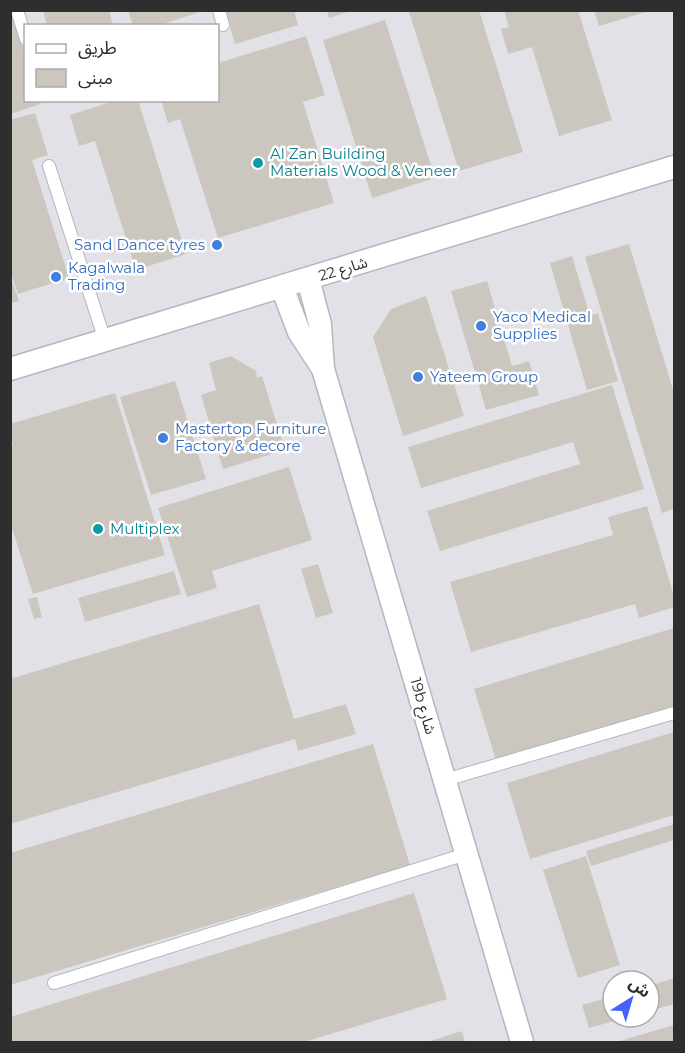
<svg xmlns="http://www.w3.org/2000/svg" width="685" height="1053" viewBox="0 0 685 1053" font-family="Montserrat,'Noto Sans Arabic',sans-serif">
<rect width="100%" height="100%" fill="#efe9e1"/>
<path fill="#e3e1e8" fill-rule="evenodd" d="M 10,11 L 674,11 L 674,1042 L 11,1042 ZM 26,26 L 218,26 L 218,100 L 26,100 ZM 613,981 L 649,981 L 649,1017 L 613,1017 Z"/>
<g fill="#cbc7bf">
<polygon points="10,10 26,56 26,100 39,100 41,104 10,114"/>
<polygon points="43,10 109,10 113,26 47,26"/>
<polygon points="128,10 196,10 197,13 157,26 133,26"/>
<polygon points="225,10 294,10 298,25 235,44"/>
<polygon points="327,10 350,10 350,11 329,18"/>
<polygon points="413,10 479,10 523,152 459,171 409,12"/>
<polygon points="504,10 578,10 612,120 559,136 532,47 508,54 501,29 509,27"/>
<polygon points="594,10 649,10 649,11 599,26"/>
<polygon points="385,20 435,178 372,198 323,40"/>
<polygon points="306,36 325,95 303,102 334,203 218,238 180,119 168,123 161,100 218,100 218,63"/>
<polygon points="117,100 138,100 186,254 136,270 95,141 79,146 70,115"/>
<polygon points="35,113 48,155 32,160 69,278 18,294 10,271 10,120"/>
<polygon points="629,244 674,393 674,509 662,513 585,257"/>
<polygon points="572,256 590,316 598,313 618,381 587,390 550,263"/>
<polygon points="10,276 19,301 10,303"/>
<polygon points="487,281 512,366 529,361 539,395 486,410 451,291"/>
<polygon points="426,296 464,416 403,436 373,337 391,309"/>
<polygon points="231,356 256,371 257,378 262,376 285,450 223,469 201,395 216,390 209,363"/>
<polygon points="175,381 206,479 151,495 120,397"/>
<polygon points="612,385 644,489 440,551 427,511 580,464 573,442 421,488 408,447"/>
<polygon points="115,393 165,555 33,594 10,522 10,447 13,446 10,424"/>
<polygon points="289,467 312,540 212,571 217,588 187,597 158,508"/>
<polygon points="647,506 674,596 674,607 639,618 635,604 471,652 450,582 613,535 608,517"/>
<polygon points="318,564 333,613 316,618 301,569"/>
<polygon points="174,571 181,594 85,622 78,598"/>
<polygon points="37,597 42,617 34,619 28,599"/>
<polygon points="259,604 294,719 346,704 356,734 298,751 295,739 10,824 10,679"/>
<polygon points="674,628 674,706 496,760 474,689"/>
<polygon points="674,732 674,815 530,859 507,783"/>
<polygon points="373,744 410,865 10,985 10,853"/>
<polygon points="674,824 674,840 591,866 586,851"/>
<polygon points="586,856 620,965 578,978 543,870"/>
<polygon points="414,893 447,999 304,1042 10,1042 10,1017"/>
<polygon points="674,978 674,1004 649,1011 649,986"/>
<polygon points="613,996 613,1017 625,1018 589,1028 582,1005"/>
<polygon points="674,1025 674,1042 616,1042"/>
<polygon points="462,1031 465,1042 427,1042"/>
</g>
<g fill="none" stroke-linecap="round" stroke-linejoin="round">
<g stroke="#b4b7c1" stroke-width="14">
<g id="lane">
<polyline points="17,10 26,39"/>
<polyline points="219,10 223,25"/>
<polyline points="49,166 105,341"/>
<polyline points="445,780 674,713"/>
<polyline points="54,983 466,854"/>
</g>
</g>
<g stroke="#b4b7c1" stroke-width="25">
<g id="street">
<polyline points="308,279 320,324 323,369 522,1042"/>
<polyline points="282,287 299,332 323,369"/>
<polyline points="10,369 674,167"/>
</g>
</g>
<use href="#lane" stroke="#fff" stroke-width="12"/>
<use href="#street" stroke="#fff" stroke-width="22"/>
</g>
<g fill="#0f9aa8" stroke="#fff" stroke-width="2">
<circle cx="258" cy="163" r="6"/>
<circle cx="98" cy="529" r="6"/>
</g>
<g fill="#3f7fe0" stroke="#fff" stroke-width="2">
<circle cx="217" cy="245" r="6"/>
<circle cx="56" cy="277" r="6"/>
<circle cx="481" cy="326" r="6"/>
<circle cx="418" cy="377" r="6"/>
<circle cx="163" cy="438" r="6"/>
</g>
<g text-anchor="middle" stroke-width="5" stroke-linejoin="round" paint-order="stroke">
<g font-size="15" fill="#0d838f" stroke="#fff" text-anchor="start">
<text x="270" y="159">Al Zan Building<tspan x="270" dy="17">Materials Wood &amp; Veneer</tspan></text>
<text x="110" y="534">Multiplex</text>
</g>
<g font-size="15" fill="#366cbe" stroke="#fff" text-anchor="start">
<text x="205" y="250" text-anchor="end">Sand Dance tyres</text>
<text x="68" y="273">Kagalwala<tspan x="68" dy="17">Trading</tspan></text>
<text x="493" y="322">Yaco Medical<tspan x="493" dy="17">Supplies</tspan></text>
<text x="430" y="382">Yateem Group</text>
<text x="175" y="434">Mastertop Furniture<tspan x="175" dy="17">Factory &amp; decore</tspan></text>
</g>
<g font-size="15" fill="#2e2e2e" stroke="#fff">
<text transform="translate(343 269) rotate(-17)" y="5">شارع 22</text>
<text transform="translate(423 706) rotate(74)" y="5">19b شارع</text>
</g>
</g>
<rect width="685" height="1053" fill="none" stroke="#2e2e2e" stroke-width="24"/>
<rect x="24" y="24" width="195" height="78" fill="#ffffff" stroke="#ababab" stroke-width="1.5"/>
<rect x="36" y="44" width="30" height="9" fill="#ffffff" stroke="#ababab" stroke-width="1.5"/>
<text x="78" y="54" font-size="18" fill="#2e2e2e">طريق</text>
<rect x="36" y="69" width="30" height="18" fill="#cbc7bf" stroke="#ababab" stroke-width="1.5"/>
<text x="78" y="84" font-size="18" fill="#2e2e2e">مبنى</text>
<g transform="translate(631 999) rotate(37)"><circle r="28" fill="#ffffff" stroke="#ababab" stroke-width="1.5"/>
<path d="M0-4.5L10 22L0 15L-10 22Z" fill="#4264fb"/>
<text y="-9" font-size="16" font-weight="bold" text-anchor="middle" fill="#2e2e2e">ش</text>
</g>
</svg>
